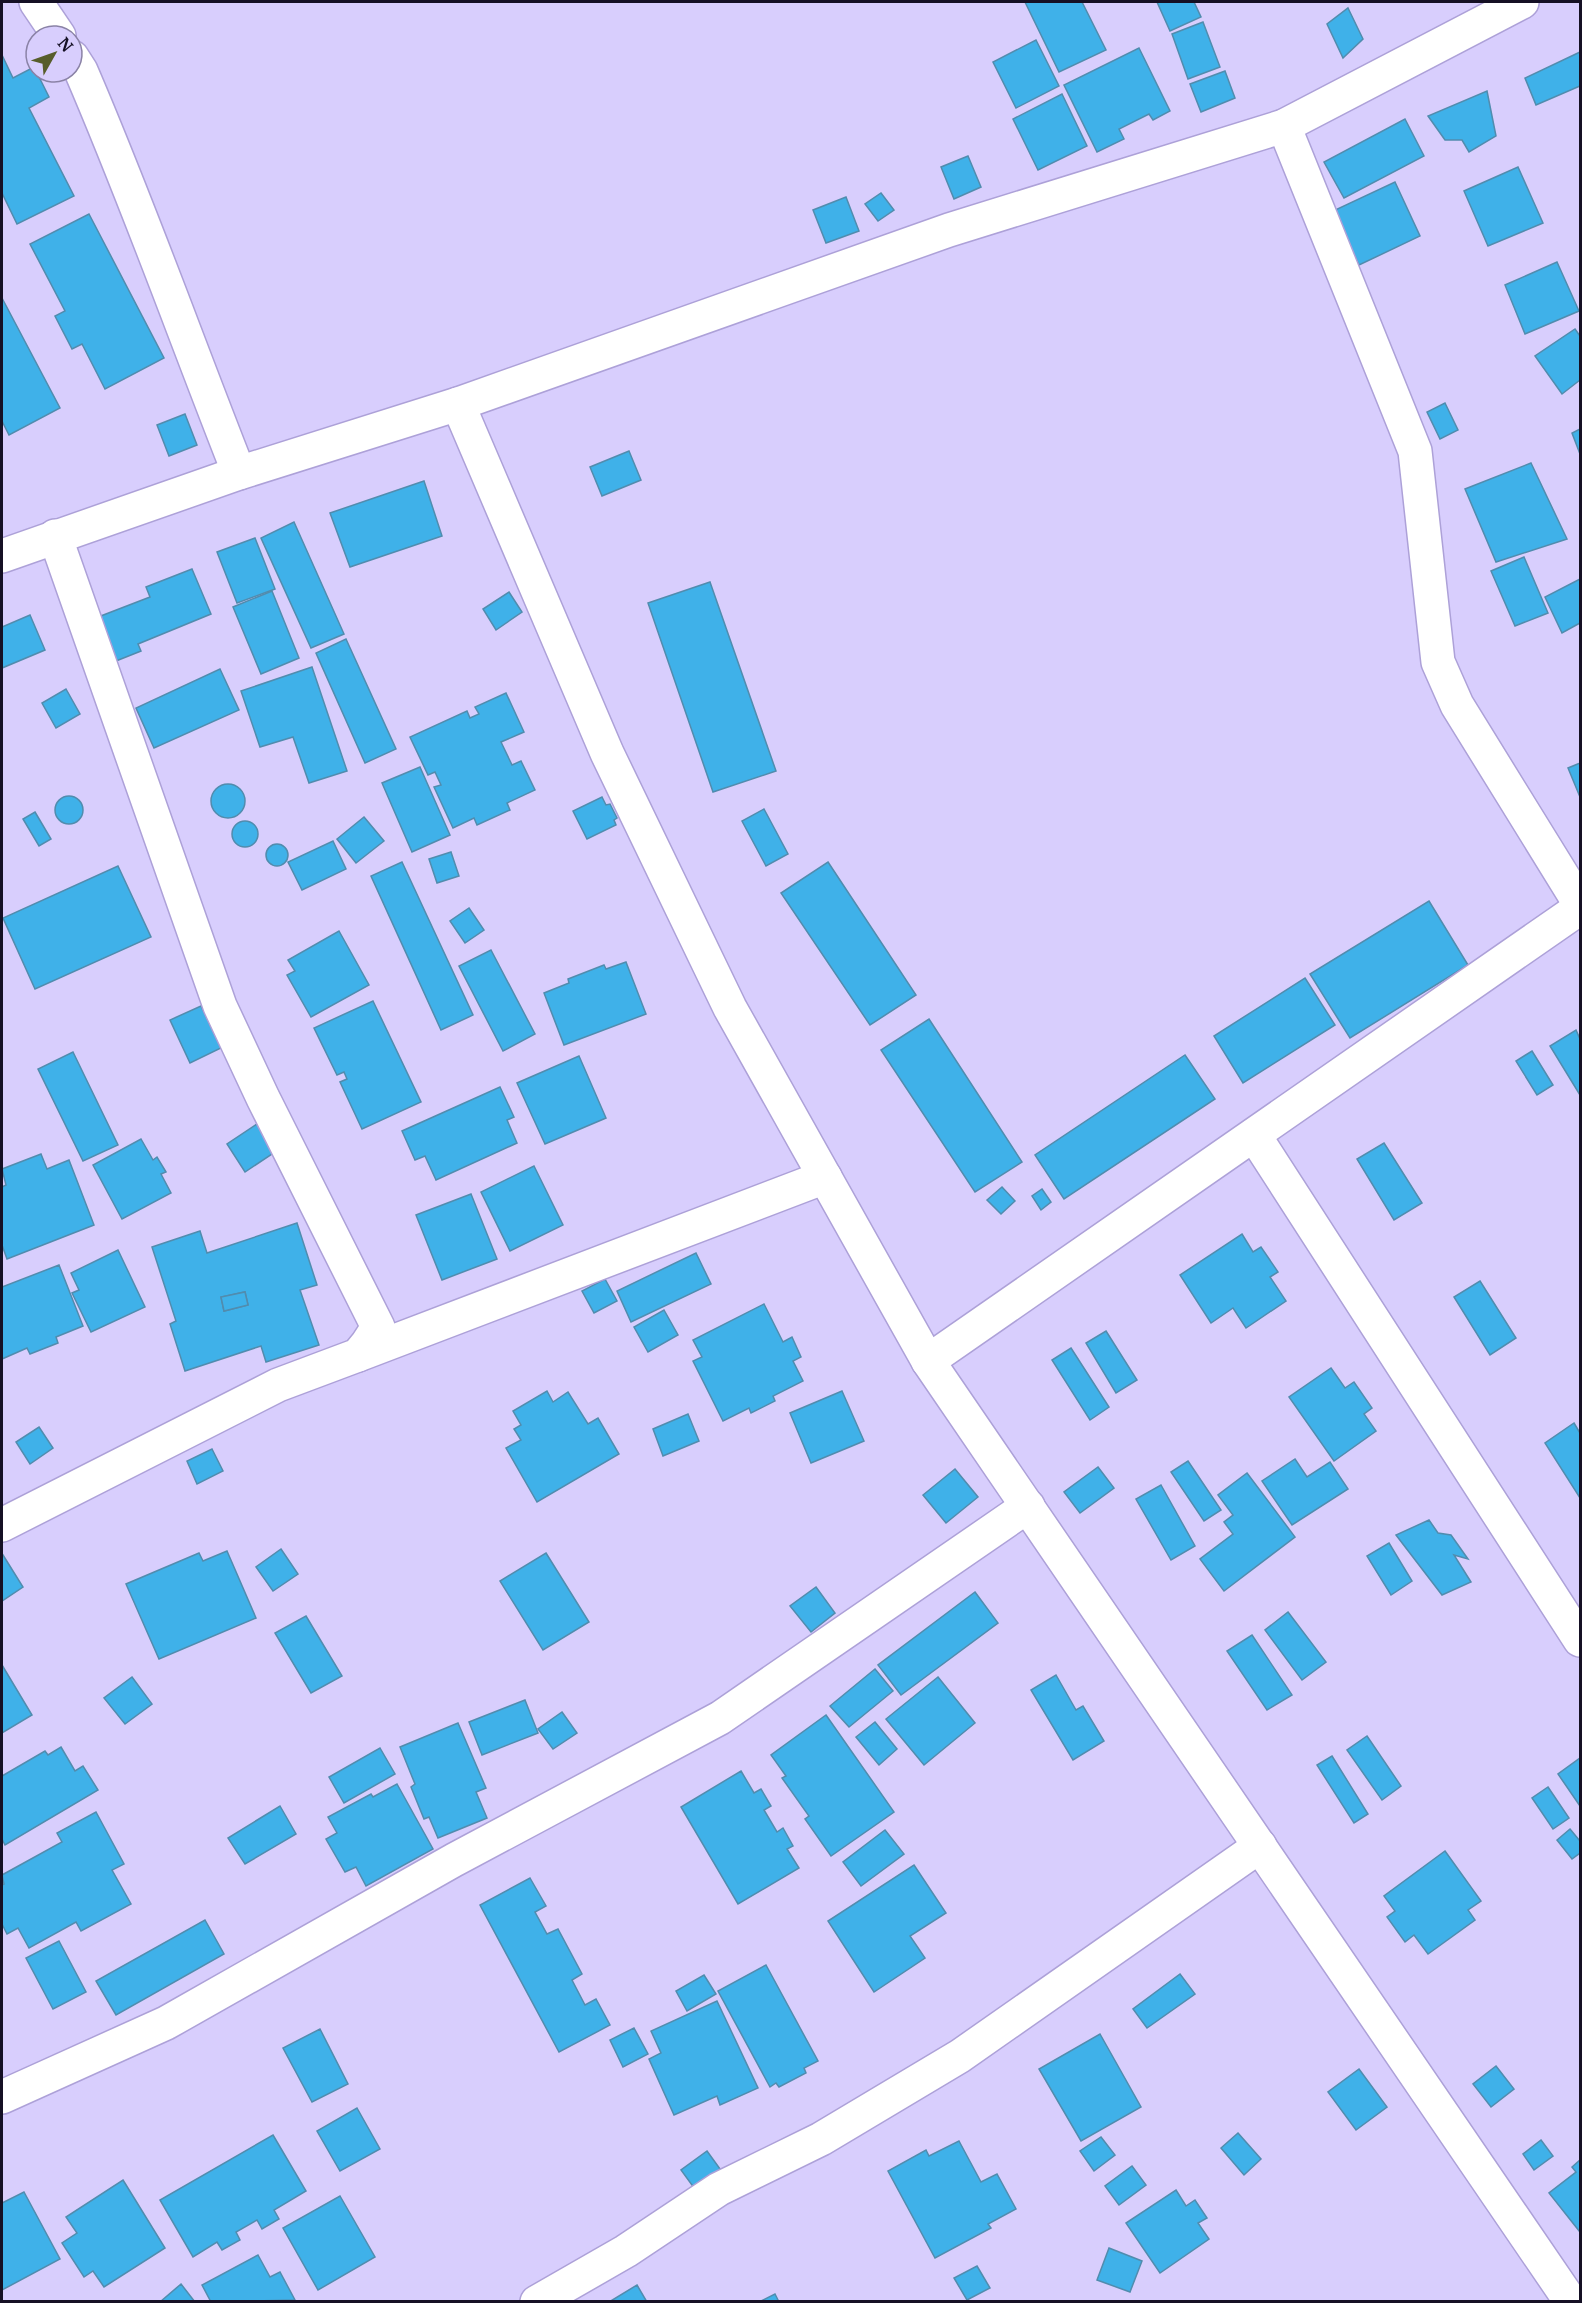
<svg xmlns="http://www.w3.org/2000/svg" width="1582" height="2303" viewBox="0 0 1582 2303" font-family="Merriweather,serif">
<rect width="100%" height="100%" fill="#d8cefd"/>
<g fill="#3fb1e9" stroke="#518cae" stroke-width="1.5" fill-rule="evenodd">
<polygon points="1025,2 1082,2 1106,50 1059,72"/>
<polygon points="1157,2 1194,2 1201,17 1170,31"/>
<polygon points="1348,8 1363,39 1343,58 1327,24"/>
<polygon points="1203,22 1220,67 1188,79 1172,34"/>
<polygon points="1036,40 1059,86 1016,108 993,62"/>
<polygon points="1139,48 1170,111 1153,120 1149,114 1119,129 1124,139 1097,152 1064,85"/>
<polygon points="1580,52 1580,86 1536,105 1525,78"/>
<polygon points="2,55 13,78 34,67 49,97 29,108 74,196 17,224 2,193"/>
<polygon points="1225,71 1235,98 1201,112 1190,84"/>
<polygon points="1487,91 1496,136 1469,152 1462,140 1445,140 1428,116"/>
<polygon points="1062,94 1087,146 1038,170 1013,119"/>
<polygon points="1405,119 1424,156 1344,198 1324,162"/>
<polygon points="968,156 981,187 954,199 941,167"/>
<polygon points="1518,167 1543,223 1488,246 1464,191"/>
<polygon points="1395,182 1420,236 1359,265 1333,211"/>
<polygon points="881,193 894,210 878,221 865,204"/>
<polygon points="846,197 859,231 826,243 813,210"/>
<polygon points="89,214 164,358 105,389 82,344 72,349 55,316 65,311 30,244"/>
<polygon points="1557,262 1579,311 1525,334 1505,285"/>
<polygon points="2,298 60,408 9,435 2,421"/>
<polygon points="1575,329 1580,336 1580,380 1562,394 1535,356"/>
<polygon points="1445,403 1458,430 1440,439 1427,412"/>
<polygon points="185,414 197,445 169,456 157,425"/>
<polygon points="1580,429 1580,454 1572,433"/>
<polygon points="629,451 641,480 602,496 590,467"/>
<polygon points="1531,463 1567,539 1496,562 1465,489"/>
<polygon points="424,481 442,536 350,567 330,513"/>
<polygon points="294,522 344,634 311,648 261,538"/>
<polygon points="255,538 275,589 237,603 217,552"/>
<polygon points="1524,557 1548,613 1515,626 1491,571"/>
<polygon points="192,569 211,614 138,644 141,651 111,663 93,619 150,597 146,587"/>
<polygon points="1580,579 1580,623 1562,633 1545,597"/>
<polygon points="710,582 776,771 713,792 648,603"/>
<polygon points="272,591 299,658 261,674 233,607"/>
<polygon points="509,592 522,612 496,630 483,609"/>
<polygon points="30,615 45,650 2,668 2,627"/>
<polygon points="346,639 396,749 365,763 316,653"/>
<polygon points="312,667 347,771 309,783 293,737 260,747 241,691"/>
<polygon points="220,669 239,710 154,748 136,708"/>
<polygon points="66,689 80,714 56,728 42,703"/>
<polygon points="506,693 524,732 501,742 512,765 521,761 535,790 507,803 510,810 477,825 474,818 453,828 434,787 441,785 435,772 428,775 410,737 467,711 470,718 479,714 475,707"/>
<polygon points="1580,763 1580,797 1568,768"/>
<polygon points="420,767 450,835 412,852 382,783"/>
<circle cx="228" cy="801" r="17"/>
<circle cx="69" cy="810" r="14"/>
<polygon points="602,797 606,805 610,804 617,818 614,820 616,825 587,839 573,811"/>
<polygon points="764,809 788,854 766,866 742,821"/>
<polygon points="35,812 51,839 39,846 23,819"/>
<polygon points="364,817 384,841 356,863 337,839"/>
<circle cx="245" cy="834" r="13"/>
<polygon points="333,841 346,869 302,890 288,862"/>
<circle cx="277" cy="855" r="11"/>
<polygon points="451,852 459,876 437,883 429,859"/>
<polygon points="402,862 473,1015 441,1030 371,876"/>
<polygon points="828,862 916,995 870,1025 781,893"/>
<polygon points="118,866 151,937 35,989 3,918"/>
<polygon points="1429,901 1468,965 1350,1038 1310,974"/>
<polygon points="469,908 484,930 465,943 450,921"/>
<polygon points="339,931 369,985 311,1017 287,975 295,971 288,960"/>
<polygon points="491,950 535,1034 503,1051 459,966"/>
<polygon points="626,962 646,1014 564,1045 544,993 569,983 568,979 604,965 606,969"/>
<polygon points="1305,978 1335,1025 1243,1083 1214,1036"/>
<polygon points="373,1001 421,1102 362,1129 340,1082 347,1079 344,1072 337,1075 314,1028"/>
<polygon points="201,1006 221,1048 190,1063 170,1020"/>
<polygon points="929,1019 1022,1162 975,1192 881,1050"/>
<polygon points="1576,1030 1580,1039 1580,1095 1550,1046"/>
<polygon points="1532,1051 1553,1085 1537,1095 1516,1061"/>
<polygon points="73,1052 118,1145 83,1161 38,1069"/>
<polygon points="1185,1055 1215,1099 1064,1199 1035,1155"/>
<polygon points="579,1056 606,1118 545,1144 517,1083"/>
<polygon points="500,1087 514,1117 507,1120 517,1143 436,1180 425,1156 415,1160 402,1131"/>
<polygon points="260,1122 278,1150 245,1172 227,1144"/>
<polygon points="141,1139 153,1160 157,1157 166,1172 161,1174 171,1193 122,1219 93,1165"/>
<polygon points="1384,1143 1422,1203 1394,1220 1357,1159"/>
<polygon points="41,1154 47,1169 69,1160 94,1225 7,1259 2,1245 2,1187 6,1185 2,1169"/>
<polygon points="534,1166 563,1225 510,1251 481,1192"/>
<polygon points="1002,1187 1015,1201 1001,1214 987,1200"/>
<polygon points="1042,1189 1051,1202 1041,1210 1032,1196"/>
<polygon points="471,1194 497,1259 442,1280 416,1215"/>
<path d="M 297,1223 L 317,1285 L 300,1290 L 319,1345 L 266,1362 L 261,1346 L 185,1371 L 170,1324 L 176,1321 L 152,1247 L 200,1231 L 207,1253 ZM 245,1292 L 248,1305 L 224,1311 L 221,1297 Z"/>
<polygon points="1242,1234 1253,1252 1261,1247 1278,1272 1270,1277 1286,1301 1246,1328 1233,1308 1211,1323 1180,1275"/>
<polygon points="118,1250 145,1307 91,1332 72,1293 79,1290 71,1273"/>
<polygon points="696,1253 711,1284 631,1322 617,1291"/>
<polygon points="59,1265 83,1326 56,1337 58,1343 30,1354 27,1348 2,1359 2,1287"/>
<polygon points="605,1279 617,1301 594,1313 582,1291"/>
<polygon points="1480,1281 1516,1338 1490,1355 1454,1297"/>
<polygon points="245,1292 248,1305 224,1311 221,1297"/>
<polygon points="764,1304 783,1342 792,1337 801,1357 793,1361 803,1381 773,1396 775,1401 751,1413 749,1408 723,1421 693,1361 702,1357 693,1340"/>
<polygon points="664,1310 678,1335 648,1352 634,1327"/>
<polygon points="1106,1331 1137,1380 1116,1393 1086,1343"/>
<polygon points="1071,1348 1109,1407 1090,1420 1052,1360"/>
<polygon points="1331,1368 1345,1388 1354,1382 1372,1408 1364,1414 1376,1431 1334,1461 1289,1397"/>
<polygon points="547,1391 553,1402 568,1392 588,1424 598,1418 619,1454 537,1502 506,1448 521,1440 514,1429 521,1425 513,1411"/>
<polygon points="842,1391 864,1441 811,1463 790,1413"/>
<polygon points="688,1414 699,1441 663,1456 653,1429"/>
<polygon points="1574,1423 1580,1433 1580,1498 1545,1443"/>
<polygon points="39,1427 53,1448 30,1464 16,1442"/>
<polygon points="212,1449 223,1471 197,1484 187,1461"/>
<polygon points="1295,1459 1307,1477 1330,1462 1348,1489 1292,1525 1262,1481"/>
<polygon points="1188,1461 1221,1510 1204,1521 1171,1472"/>
<polygon points="1098,1467 1114,1488 1080,1513 1064,1492"/>
<polygon points="955,1469 978,1497 946,1523 923,1495"/>
<polygon points="1247,1473 1295,1537 1224,1591 1200,1559 1233,1534 1224,1522 1233,1515 1218,1495"/>
<polygon points="1161,1485 1195,1546 1171,1560 1136,1499"/>
<polygon points="1429,1520 1438,1533 1451,1535 1468,1559 1454,1555 1471,1582 1442,1595 1396,1535"/>
<polygon points="1389,1543 1412,1581 1391,1595 1367,1556"/>
<polygon points="281,1549 298,1574 273,1591 256,1567"/>
<polygon points="227,1551 256,1618 159,1659 126,1584 199,1553 203,1561"/>
<polygon points="546,1553 589,1622 543,1650 500,1581"/>
<polygon points="3,1555 23,1587 2,1601 2,1556"/>
<polygon points="816,1587 835,1613 811,1632 790,1606"/>
<polygon points="975,1592 998,1623 901,1695 878,1665"/>
<polygon points="1288,1612 1326,1662 1302,1680 1265,1630"/>
<polygon points="306,1616 342,1676 311,1693 275,1633"/>
<polygon points="1252,1635 1292,1695 1267,1710 1227,1651"/>
<polygon points="2,1665 32,1715 2,1733"/>
<polygon points="875,1669 893,1691 849,1727 830,1706"/>
<polygon points="1056,1675 1076,1710 1083,1706 1104,1741 1073,1760 1031,1690"/>
<polygon points="132,1677 152,1704 125,1724 104,1698"/>
<polygon points="938,1677 975,1723 924,1765 886,1719"/>
<polygon points="525,1700 538,1733 482,1755 469,1722"/>
<polygon points="562,1712 577,1733 553,1749 538,1729"/>
<polygon points="826,1715 894,1812 831,1856 805,1819 809,1816 782,1778 786,1776 771,1755"/>
<polygon points="875,1722 897,1749 879,1765 856,1737"/>
<polygon points="458,1723 486,1788 476,1792 487,1818 438,1838 429,1817 424,1819 411,1787 415,1784 400,1747"/>
<polygon points="1367,1736 1401,1786 1382,1800 1347,1750"/>
<polygon points="61,1747 75,1771 83,1766 98,1790 5,1845 2,1839 2,1776 45,1751 48,1755"/>
<polygon points="380,1748 395,1774 344,1803 329,1777"/>
<polygon points="1332,1756 1368,1814 1354,1823 1317,1765"/>
<polygon points="1580,1758 1580,1806 1558,1774"/>
<polygon points="741,1771 754,1793 761,1789 771,1806 764,1810 777,1832 783,1828 793,1846 787,1849 799,1868 738,1904 681,1807"/>
<polygon points="397,1784 433,1849 366,1886 356,1867 345,1872 326,1839 337,1833 328,1817 371,1794 373,1797"/>
<polygon points="1548,1787 1569,1818 1553,1829 1532,1798"/>
<polygon points="280,1806 296,1834 245,1864 228,1838"/>
<polygon points="96,1812 124,1864 112,1870 131,1904 81,1931 76,1922 29,1948 18,1928 7,1934 2,1924 2,1885 4,1884 2,1875 62,1842 57,1833"/>
<polygon points="1570,1829 1580,1841 1580,1853 1572,1859 1557,1840"/>
<polygon points="885,1830 904,1854 861,1886 843,1862"/>
<polygon points="1445,1851 1481,1901 1468,1910 1475,1920 1428,1954 1414,1935 1405,1942 1387,1917 1395,1911 1384,1896"/>
<polygon points="914,1865 946,1913 910,1936 925,1958 874,1992 828,1921"/>
<polygon points="530,1878 546,1906 535,1912 547,1934 558,1929 582,1974 572,1980 585,2005 596,1999 610,2025 559,2052 480,1905"/>
<polygon points="205,1920 224,1954 116,2015 96,1981"/>
<polygon points="59,1941 86,1992 53,2009 26,1958"/>
<polygon points="766,1965 818,2061 804,2068 806,2073 779,2087 776,2083 770,2087 718,1991"/>
<polygon points="1180,1974 1195,1994 1147,2028 1133,2009"/>
<polygon points="704,1975 716,1994 687,2011 676,1991"/>
<polygon points="717,2001 758,2088 720,2105 717,2096 674,2115 649,2059 661,2053 651,2031"/>
<polygon points="634,2028 648,2054 623,2067 610,2040"/>
<polygon points="320,2029 348,2084 312,2102 283,2048"/>
<polygon points="1100,2034 1141,2107 1081,2141 1039,2069"/>
<polygon points="1496,2066 1514,2089 1491,2107 1473,2084"/>
<polygon points="1359,2069 1387,2107 1356,2130 1328,2092"/>
<polygon points="357,2108 380,2149 340,2171 317,2131"/>
<polygon points="1238,2133 1261,2159 1244,2175 1221,2148"/>
<polygon points="273,2135 306,2191 274,2210 279,2219 262,2229 257,2220 236,2232 240,2240 222,2250 217,2242 193,2257 160,2200"/>
<polygon points="1101,2137 1115,2155 1094,2171 1080,2151"/>
<polygon points="1541,2140 1553,2156 1534,2170 1523,2154"/>
<polygon points="959,2141 981,2182 997,2174 1016,2209 988,2224 991,2228 935,2258 888,2171 926,2150 929,2156"/>
<polygon points="707,2151 723,2173 697,2192 681,2170"/>
<polygon points="1580,2160 1580,2232 1549,2193 1576,2172 1572,2167"/>
<polygon points="1132,2166 1146,2185 1119,2205 1105,2186"/>
<polygon points="123,2180 165,2248 104,2287 93,2271 84,2277 62,2243 77,2233 66,2217"/>
<polygon points="1176,2190 1186,2206 1195,2200 1207,2218 1198,2223 1209,2239 1160,2273 1126,2223"/>
<polygon points="24,2192 60,2259 2,2290 2,2203"/>
<polygon points="340,2196 375,2257 318,2290 283,2228"/>
<polygon points="1109,2248 1142,2261 1130,2292 1097,2280"/>
<polygon points="258,2255 270,2277 280,2272 295,2300 211,2302 202,2285"/>
<polygon points="977,2266 990,2288 967,2300 954,2278"/>
<polygon points="181,2284 195,2302 160,2302"/>
<polygon points="637,2285 647,2302 609,2302"/>
<polygon points="775,2294 779,2302 759,2302"/>
</g>
<g fill="none" stroke-linecap="round" stroke-linejoin="round">
<g stroke="#ada1d8" stroke-width="36">
<g id="street">
<polyline points="36,2 59,36"/>
<path d="M 72,57 L 81,71 C 138,203 186,339 239,473"/>
<polyline points="1284,126 1415,451 1438,662 1457,705 1580,904"/>
<polyline points="458,404 607,753 730,1008 928,1361 1571,2302"/>
<polyline points="2,556 239,473 458,404 949,230 1284,126 1522,2"/>
<polyline points="1254,1135 1580,1640"/>
<polyline points="358,1355 825,1177"/>
<polyline points="928,1361 1580,908"/>
<polyline points="2,1525 278,1385 358,1355 367,1344 378,1327 263,1098 220,1006 55,536"/>
<polyline points="2,2097 166,2023 454,1860 720,1718 1028,1506"/>
<polyline points="537,2302 626,2251 719,2189 821,2139 960,2056 1260,1846"/>
</g>
</g>
<use href="#street" stroke="#fff" stroke-width="33"/>
</g>
<rect width="1582" height="2303" fill="none" stroke="#151024" stroke-width="6"/>
<g transform="translate(54 54) rotate(50)"><circle r="28" fill="#d8cefd" stroke="#8a82a6" stroke-width="1.5"/>
<path d="M0-4.5L10 22L0 15L-10 22Z" fill="#575d2b"/>
<text y="-9" font-size="16" font-weight="bold" text-anchor="middle" fill="#151024">N</text>
</g>
</svg>
